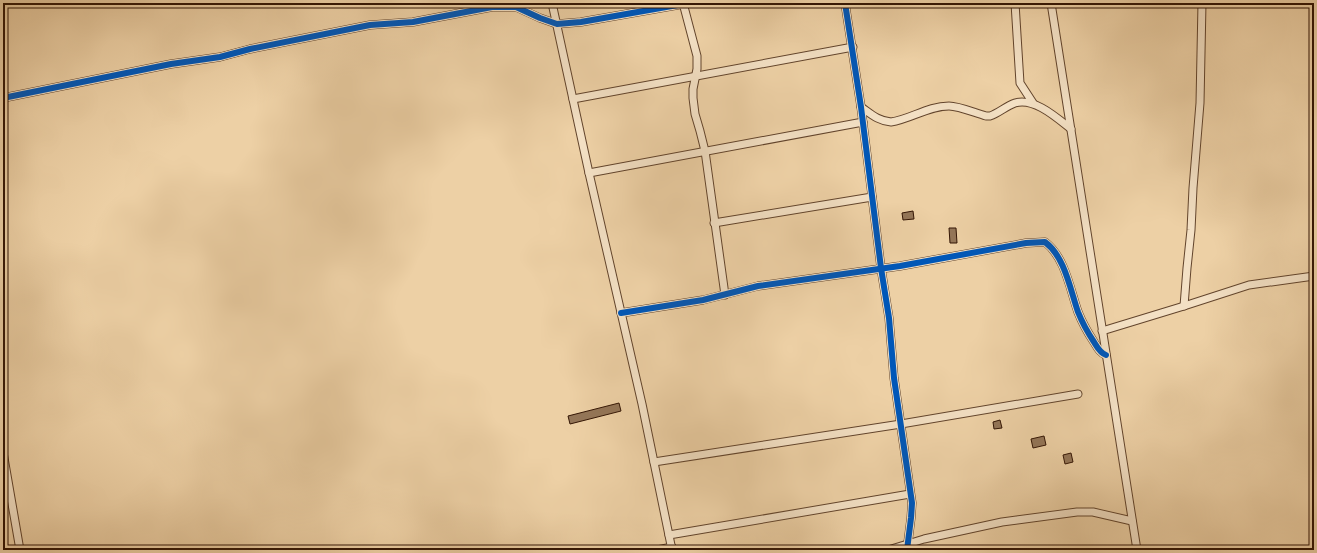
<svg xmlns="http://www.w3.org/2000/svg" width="1317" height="553" viewBox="0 0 1317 553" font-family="'IM FELL Great Primer',serif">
<rect width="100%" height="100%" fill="#edd0a5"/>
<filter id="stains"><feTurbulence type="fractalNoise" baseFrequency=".005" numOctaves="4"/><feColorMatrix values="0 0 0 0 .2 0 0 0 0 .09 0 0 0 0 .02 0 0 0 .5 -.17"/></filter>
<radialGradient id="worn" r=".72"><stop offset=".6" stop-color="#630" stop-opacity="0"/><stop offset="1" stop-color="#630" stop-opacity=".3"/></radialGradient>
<g fill="#947658" stroke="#331504">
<polygon points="913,211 914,219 903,220 902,213"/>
<polygon points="949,228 956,228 957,243 950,243"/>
<polygon points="619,403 621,411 570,424 568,416"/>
<polygon points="1000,420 1002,428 994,429 993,422"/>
<polygon points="1044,436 1046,445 1033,448 1031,439"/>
<polygon points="1071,453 1073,462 1065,464 1063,455"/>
</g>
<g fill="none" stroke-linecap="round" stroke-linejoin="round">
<g stroke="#62442c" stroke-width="9">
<g id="street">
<polyline points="552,3 589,173 642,404 672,550"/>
<polyline points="683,3 697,56 697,69 693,89 693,98 695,114 700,131 705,151 725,295"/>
<polyline points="845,3 861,107 881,268 889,318 894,378 912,503 911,518 907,550"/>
<polyline points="1015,3 1020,83 1033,103"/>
<polyline points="1051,3 1137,550"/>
<polyline points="3,98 171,64 220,57 250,49 370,25 413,22 492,7 516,7 540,18 557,24 581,22 689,3"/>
<polyline points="573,99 853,47"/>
<path d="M 861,107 C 871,114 878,121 891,122 C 911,119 928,106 949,106 C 959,106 975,113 986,116 L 990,116 C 999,113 1006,106 1015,103 C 1034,97 1057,118 1071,129"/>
<polyline points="589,173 863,122"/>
<polyline points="714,223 872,197"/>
<polyline points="1184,306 1187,268 1191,230 1193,188 1200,103 1202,3"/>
<path d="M 621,313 L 703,300 L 758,286 L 900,266 L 1026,243 L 1045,242 C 1065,257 1070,289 1078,312 C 1082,322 1088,333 1094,342 C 1097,347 1100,353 1106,355"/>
<polyline points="1102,331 1184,306 1249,285 1314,276"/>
<polyline points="3,452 20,550"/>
<polyline points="654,462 901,424 1078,394"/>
<polyline points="669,535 910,494"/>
<polyline points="657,550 672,547"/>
<polyline points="888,550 924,539 1002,522 1077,512 1093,512 1132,521"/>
</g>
</g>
<use href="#street" stroke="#f3e0c4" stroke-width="7"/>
<g stroke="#f3e0c4" stroke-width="8">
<g id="cycleway">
<polyline points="845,3 861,107 881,268 889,318 894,378 912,503 911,518 907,550"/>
<polyline points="3,98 171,64 220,57 250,49 370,25 413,22 492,7 516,7 540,18 557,24 581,22 689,3"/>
<path d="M 621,313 L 703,300 L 758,286 L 900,266 L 1026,243 L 1045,242 C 1065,257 1070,289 1078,312 C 1082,322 1088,333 1094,342 C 1097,347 1100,353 1106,355"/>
</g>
</g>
<use href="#cycleway" stroke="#0057b8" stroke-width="6"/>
</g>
<rect width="1317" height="553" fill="none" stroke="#edd0a5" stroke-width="16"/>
<rect x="4" y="4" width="1309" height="545" fill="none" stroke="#331504" stroke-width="2"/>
<rect x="8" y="8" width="1301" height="537" fill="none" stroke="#331504"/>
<rect width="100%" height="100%" filter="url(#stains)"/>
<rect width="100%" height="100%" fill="url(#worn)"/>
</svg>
